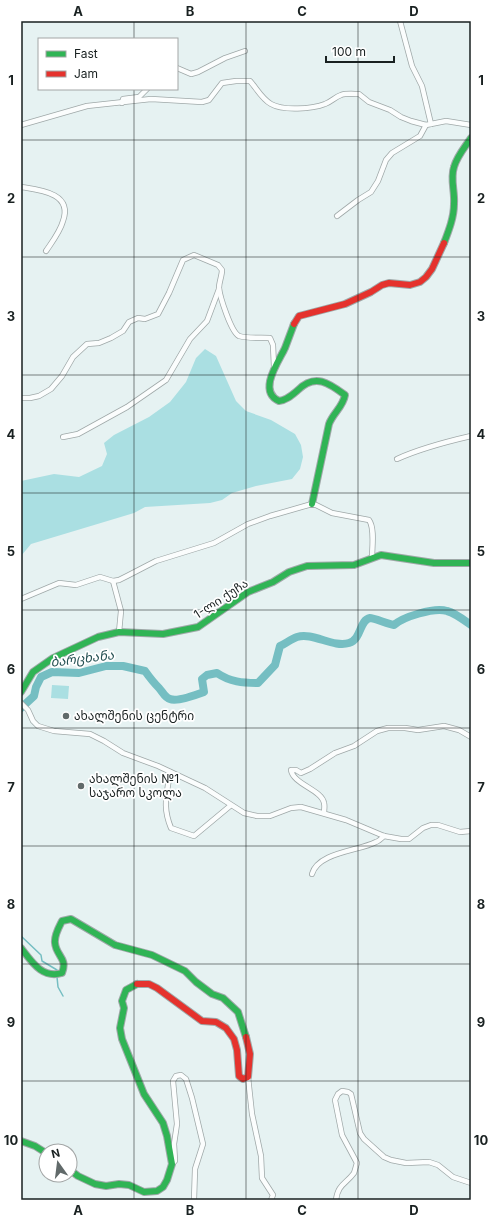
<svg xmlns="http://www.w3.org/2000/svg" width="492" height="1221" viewBox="0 0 492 1221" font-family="Inter,'Noto Sans Georgian',sans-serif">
<rect width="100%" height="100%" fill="#e6f2f2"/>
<g fill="#aadfe2">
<polygon points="205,349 216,356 236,401 246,411 271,420 295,434 301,445 303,457 300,469 292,479 256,486 232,493 222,500 210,503 145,507 134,513 31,544 21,556 21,481 54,474 79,477 102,466 107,454 104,443 114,435 149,417 170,402 186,382 196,358"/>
<polygon points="52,685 69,686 68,699 51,698"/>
</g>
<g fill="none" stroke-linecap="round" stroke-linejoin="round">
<g stroke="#75bec2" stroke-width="1.5">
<polyline points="21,936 41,955 42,961 57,970 57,972"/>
<polyline points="57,977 58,987 63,996"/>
</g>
<path stroke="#75bec2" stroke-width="8" d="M 21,708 L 34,696 L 36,687 L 41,677 L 52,672 L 79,673 L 106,666 L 123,666 L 145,671 C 150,678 153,682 159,688 C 162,691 165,698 170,699 C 177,702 196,695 204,692 L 202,679 L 207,675 L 217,673 C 230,682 243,683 258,683 L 275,665 L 280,646 C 285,644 291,639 297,637 C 313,632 333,648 349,643 C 362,639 359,620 370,618 C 374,618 388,624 394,625 C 403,617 434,607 447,611 C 455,613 464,620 471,625"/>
<g stroke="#9fa8a8" stroke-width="6">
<g id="street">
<polyline points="400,21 412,66 422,86 431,124"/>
<polyline points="177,68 191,74 198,72 225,58 245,51"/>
<polyline points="122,103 123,99 139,97 147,89"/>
<path d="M 21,125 L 87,106 L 151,99 L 202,102 L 209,100 L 222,83 L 236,81 L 250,81 C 257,89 262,99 271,104 C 283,111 312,109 325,104 C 331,102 335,97 341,95 C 346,93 354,94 359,94 L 369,102 L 390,110 L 401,117 L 411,121 L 426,125 L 446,121 L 471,125"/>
<path d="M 21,187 C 40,190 73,193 63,221 C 60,232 52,242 46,251"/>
<polyline points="337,216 358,200 371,192 378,181 386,160 392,153 420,136 426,125"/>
<path d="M 21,398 L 30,398 L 39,396 L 51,389 L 62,376 L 73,357 L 87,344 L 99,343 L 111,338 L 123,331 L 129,322 L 138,318 L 145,319 L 158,314 L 169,293 L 183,260 L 194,255 L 218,265 L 222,270 C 222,276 219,282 219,288 C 220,297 231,332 239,336 C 249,339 260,337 270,338 L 273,345 L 274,367"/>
<polyline points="63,437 78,434 127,407 166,380 190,339 207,321 219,289"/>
<path d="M 397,459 C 421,448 445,442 471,436"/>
<polyline points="113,581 121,611 119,632"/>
<path d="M 21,599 L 59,583 L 76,585 L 100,577 L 113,581 L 119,580 L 127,576 L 156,561 L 214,543 L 248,524 L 270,516 L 312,504 L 316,505 L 332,513 L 369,520 C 375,528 372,548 372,558"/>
<polyline points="21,703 28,710 33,721 38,726 54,731 90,734 104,741 123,753 158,766 205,788 244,813 257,816 270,816 291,808 301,807 346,820 384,836 401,839 409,839 423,828 431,825 438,825 460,832 471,831"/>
<path d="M 170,772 C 167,795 162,806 171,828 L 194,836 L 230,806"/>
<path d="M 324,813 C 324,810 325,806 324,803 C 322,790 293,784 291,770 L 296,770 L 301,773 L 310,769 L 335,753 L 354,746 L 377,731 L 388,728 L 405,728 L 418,730 L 444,726 L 459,730 L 471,737"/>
<path d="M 312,874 C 318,852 359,851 376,842 C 379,841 382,838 384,836"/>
<polyline points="248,1077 252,1114 261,1156 262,1178 273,1195 271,1200"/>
<polyline points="172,1164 175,1161 174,1144 177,1124 173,1081 176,1076 181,1075 186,1079 192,1098 203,1144 195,1169 194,1200"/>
<path d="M 336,1200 C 338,1184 346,1184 354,1173 C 355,1170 356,1166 357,1163 L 342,1135 L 335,1100 L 338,1094 L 342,1091 L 348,1092 L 351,1094 L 360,1133 L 364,1139 L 384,1157 L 391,1160 L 406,1163 L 429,1162 L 438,1165 L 453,1177 L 471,1183"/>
</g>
</g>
<g stroke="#9fa8a8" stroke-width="8">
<g id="fast">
<path d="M 444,243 C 449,230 454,217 454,204 C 455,191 450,179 454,167 C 457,156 465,147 471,138"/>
<path d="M 294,324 C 291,332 288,340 285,348 C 279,361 257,391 279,401 C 287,400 292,395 298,390 C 315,373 329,383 345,395 C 343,407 333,413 329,424 L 312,504"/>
<polyline points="21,692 33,672 53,658 98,637 119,632 163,634 198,627 248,592 273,582 289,572 307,566 354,565 381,555 434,563 471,563"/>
<path d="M 21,948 C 32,962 42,979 62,973 C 68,958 56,956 55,943 C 54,935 59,927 62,921 L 71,919 L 115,945 L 152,955 L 185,971 L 196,982 L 212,994 L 223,998 L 238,1012 L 246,1037"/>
<polyline points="21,1141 35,1146 46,1153"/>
<polyline points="70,1170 78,1176 95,1184 106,1186 119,1184 129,1185 144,1192 157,1191 163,1187 167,1180 172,1164 167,1136 163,1123 144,1094 122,1039 120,1028 124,1008 122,1001 126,990 137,984"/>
</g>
</g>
<g stroke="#9fa8a8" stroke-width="8">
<g id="jam">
<polyline points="294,324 299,316 345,304 371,292 382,285 389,283 410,285 420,282 426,277 432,269 444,243"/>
<polyline points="137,984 149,984 157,988 202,1021 216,1022 226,1028 234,1039 237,1050 239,1076 243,1079 248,1077 250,1054 246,1037"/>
</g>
</g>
<use href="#street" stroke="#fbfdfd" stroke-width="4.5"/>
<use href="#fast" stroke="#30b455" stroke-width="6"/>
<use href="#jam" stroke="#e5322d" stroke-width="6"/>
</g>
<path fill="none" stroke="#192121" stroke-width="1" stroke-opacity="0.55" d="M 134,21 L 134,39M 246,21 L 246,1200M 358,21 L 358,1200M 134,89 L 134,1200M 21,140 L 471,140M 21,257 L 471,257M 21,375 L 471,375M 21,493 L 471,493M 21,610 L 471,610M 21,728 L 471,728M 21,846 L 471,846M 21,964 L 471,964M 21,1081 L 471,1081"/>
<g fill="#616a6a" stroke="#fff" stroke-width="1.5">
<circle cx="66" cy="716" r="4"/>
<circle cx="81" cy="786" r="4"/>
</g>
<g text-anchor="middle" stroke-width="3.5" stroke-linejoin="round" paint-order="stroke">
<g font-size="12" fill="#192121" stroke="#fff">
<text transform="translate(221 599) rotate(-33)" y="4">1-ლი ქუჩა</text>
</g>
<g font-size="12" fill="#192121" stroke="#fff" text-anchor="start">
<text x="74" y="720">ახალშენის ცენტრი</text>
<text x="89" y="783">ახალშენის №1<tspan x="89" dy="14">საჯარო სკოლა</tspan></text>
</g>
<g font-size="13" font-style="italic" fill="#245052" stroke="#fff">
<text transform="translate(82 658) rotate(-7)" y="5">ბარცხანა</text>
</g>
</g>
<rect width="492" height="1221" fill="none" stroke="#ffffff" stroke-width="44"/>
<rect x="38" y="38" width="140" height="52" fill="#ffffff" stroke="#a3a6a6"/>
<rect x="46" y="51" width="20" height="6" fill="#30b455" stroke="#a3a6a6"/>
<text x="74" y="58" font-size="12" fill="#192121">Fast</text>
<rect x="46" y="71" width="20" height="6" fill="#e5322d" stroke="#a3a6a6"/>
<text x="74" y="78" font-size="12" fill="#192121">Jam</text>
<g transform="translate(58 1163) rotate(346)"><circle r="19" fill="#ffffff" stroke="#a3a6a6"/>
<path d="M0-3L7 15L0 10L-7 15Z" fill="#616a6a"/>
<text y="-6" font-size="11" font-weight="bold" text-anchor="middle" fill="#192121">N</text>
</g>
<path d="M326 56v6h68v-6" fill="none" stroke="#192121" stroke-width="2"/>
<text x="332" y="56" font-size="12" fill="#192121" stroke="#ffffff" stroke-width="3" paint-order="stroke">100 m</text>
<rect x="22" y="22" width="448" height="1177" fill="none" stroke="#192121" stroke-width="1.5"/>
<g font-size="13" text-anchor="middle" font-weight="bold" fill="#192121">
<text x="78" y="16">A</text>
<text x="190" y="16">B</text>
<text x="302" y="16">C</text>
<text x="414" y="16">D</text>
<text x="11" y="85">1</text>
<text x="481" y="85">1</text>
<text x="11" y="203">2</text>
<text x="481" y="203">2</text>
<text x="11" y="321">3</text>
<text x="481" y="321">3</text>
<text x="11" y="439">4</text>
<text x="481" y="439">4</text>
<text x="11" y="556">5</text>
<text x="481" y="556">5</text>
<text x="11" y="674">6</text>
<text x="481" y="674">6</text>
<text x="11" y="792">7</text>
<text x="481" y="792">7</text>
<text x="11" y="909">8</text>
<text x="481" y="909">8</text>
<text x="11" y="1027">9</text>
<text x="481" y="1027">9</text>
<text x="11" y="1145">10</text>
<text x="481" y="1145">10</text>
<text x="78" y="1215">A</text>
<text x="190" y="1215">B</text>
<text x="302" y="1215">C</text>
<text x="414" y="1215">D</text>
</g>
</svg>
